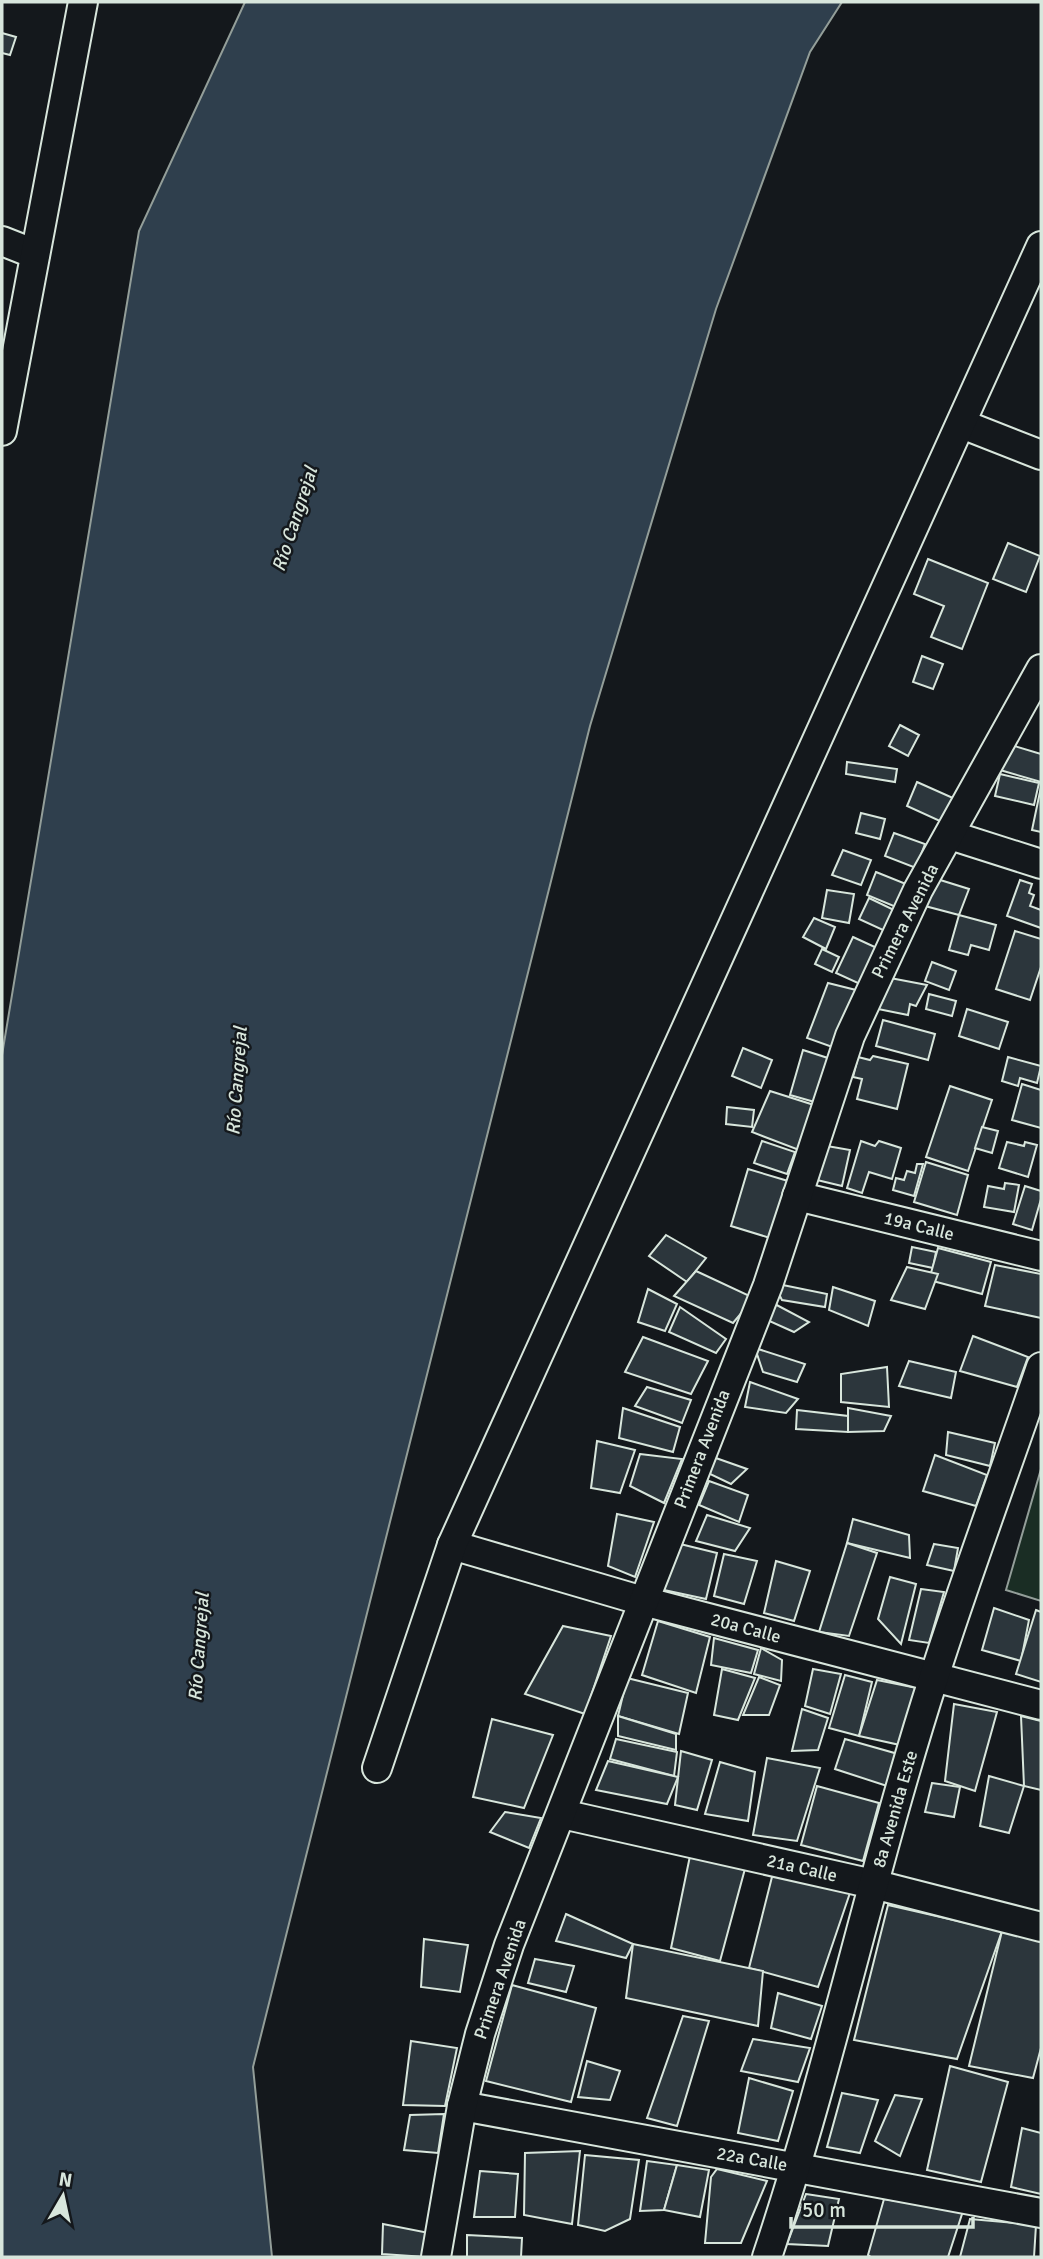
<svg xmlns="http://www.w3.org/2000/svg" width="1043" height="2259" viewBox="0 0 1043 2259" font-family="Signika,sans-serif">
<rect width="100%" height="100%" fill="#14181c"/>
<polygon fill="#1a2d24" stroke="#939e99" stroke-width="2" points="1041,1469 1041,1601 1006,1590"/>
<polygon fill="#2f3f4d" stroke="#939e99" stroke-width="2" points="245,2 842,2 810,52 716,309 590,726 253,2067 272,2257 2,2257 2,1055 139,231"/>
<g fill="#2c363c" stroke="#d8e6dc" stroke-width="2">
<polygon points="2,33 16,37 10,55 2,53"/>
<polygon points="1008,543 1040,556 1026,592 993,579"/>
<polygon points="928,559 988,583 962,649 931,637 944,606 914,594"/>
<polygon points="922,656 943,664 933,689 913,682"/>
<polygon points="900,725 919,735 908,756 889,746"/>
<polygon points="1008,744 1041,754 1041,782 1000,770"/>
<polygon points="847,762 897,769 895,782 846,774"/>
<polygon points="1000,774 1039,783 1034,805 995,796"/>
<polygon points="917,782 953,798 942,822 907,806"/>
<polygon points="1041,787 1041,832 1032,830"/>
<polygon points="861,813 885,819 880,839 856,833"/>
<polygon points="894,833 925,844 916,868 885,856"/>
<polygon points="843,850 871,860 861,885 832,875"/>
<polygon points="876,872 906,884 896,907 867,895"/>
<polygon points="937,879 969,889 959,915 925,906"/>
<polygon points="1020,880 1032,884 1029,893 1034,895 1030,906 1041,910 1041,928 1007,916"/>
<polygon points="827,890 854,894 849,923 822,918"/>
<polygon points="869,898 894,910 885,931 859,919"/>
<polygon points="959,915 996,925 989,950 971,945 968,955 949,950"/>
<polygon points="814,918 835,927 826,949 803,937"/>
<polygon points="1015,931 1041,939 1041,967 1030,1000 996,989"/>
<polygon points="853,937 877,948 860,984 836,973"/>
<polygon points="822,949 839,957 832,972 815,964"/>
<polygon points="932,962 956,971 949,990 925,981"/>
<polygon points="885,977 927,985 916,1006 910,1004 908,1015 878,1009"/>
<polygon points="828,983 860,991 838,1049 807,1038"/>
<polygon points="929,994 956,1001 952,1016 926,1009"/>
<polygon points="967,1009 1008,1022 999,1049 959,1036"/>
<polygon points="883,1020 935,1034 928,1060 876,1046"/>
<polygon points="743,1048 772,1060 761,1088 732,1076"/>
<polygon points="803,1050 831,1059 818,1103 790,1095"/>
<polygon points="873,1056 908,1064 897,1109 857,1099 862,1079 853,1077 858,1057 870,1060"/>
<polygon points="1008,1057 1041,1066 1037,1083 1020,1078 1018,1086 1002,1081"/>
<polygon points="1022,1084 1041,1090 1041,1128 1012,1120"/>
<polygon points="950,1086 992,1100 968,1171 926,1157"/>
<polygon points="770,1091 814,1105 799,1150 752,1132"/>
<polygon points="727,1107 754,1110 752,1127 726,1124"/>
<polygon points="982,1127 998,1131 992,1153 975,1148"/>
<polygon points="762,1141 795,1152 787,1174 754,1163"/>
<polygon points="861,1141 875,1146 879,1141 901,1148 892,1179 869,1172 862,1193 847,1188"/>
<polygon points="1007,1142 1024,1146 1025,1142 1037,1145 1028,1177 999,1168"/>
<polygon points="827,1146 850,1150 842,1186 817,1180"/>
<polygon points="926,1162 968,1175 957,1215 914,1202"/>
<polygon points="917,1164 923,1164 914,1196 893,1190 896,1178 904,1180 907,1171 915,1173"/>
<polygon points="748,1169 788,1181 770,1238 731,1226"/>
<polygon points="1005,1183 1019,1185 1014,1212 984,1207 988,1186 1004,1189"/>
<polygon points="1025,1186 1041,1191 1041,1199 1032,1230 1013,1224"/>
<polygon points="666,1235 706,1258 687,1282 649,1256"/>
<polygon points="912,1247 936,1252 933,1268 909,1263"/>
<polygon points="938,1248 991,1262 982,1294 929,1280"/>
<polygon points="995,1265 1041,1274 1041,1318 985,1306"/>
<polygon points="907,1267 938,1274 925,1309 891,1300"/>
<polygon points="696,1271 754,1298 733,1323 674,1296"/>
<polygon points="773,1283 827,1294 825,1307 782,1300"/>
<polygon points="833,1287 875,1301 868,1326 829,1310"/>
<polygon points="648,1289 677,1304 665,1331 638,1322"/>
<polygon points="771,1302 809,1322 794,1332 767,1320"/>
<polygon points="680,1307 726,1339 716,1353 669,1332"/>
<polygon points="973,1336 1028,1357 1017,1387 960,1371"/>
<polygon points="643,1337 708,1361 691,1394 625,1372"/>
<polygon points="755,1348 805,1364 797,1382 763,1372"/>
<polygon points="909,1361 956,1372 951,1398 899,1386"/>
<polygon points="887,1367 889,1407 841,1402 841,1374"/>
<polygon points="750,1382 798,1399 786,1413 745,1407"/>
<polygon points="647,1387 691,1400 682,1423 635,1406"/>
<polygon points="623,1408 680,1427 673,1452 619,1438"/>
<polygon points="848,1408 891,1416 884,1431 848,1432"/>
<polygon points="797,1410 848,1416 848,1432 796,1429"/>
<polygon points="948,1432 995,1443 990,1466 946,1455"/>
<polygon points="597,1441 635,1450 620,1493 591,1488"/>
<polygon points="640,1454 682,1459 664,1503 630,1486"/>
<polygon points="935,1455 987,1475 976,1506 923,1491"/>
<polygon points="713,1457 747,1469 731,1484 710,1474"/>
<polygon points="709,1481 748,1495 739,1522 699,1505"/>
<polygon points="617,1514 654,1522 635,1577 608,1566"/>
<polygon points="707,1515 750,1528 735,1551 696,1541"/>
<polygon points="853,1519 909,1535 910,1558 847,1543"/>
<polygon points="672,1542 717,1553 706,1599 664,1590"/>
<polygon points="847,1543 877,1553 849,1636 819,1632"/>
<polygon points="934,1544 958,1548 954,1571 927,1565"/>
<polygon points="724,1554 757,1561 744,1604 714,1596"/>
<polygon points="776,1561 810,1571 794,1621 764,1613"/>
<polygon points="890,1577 916,1584 901,1644 878,1619"/>
<polygon points="921,1589 944,1592 929,1643 909,1640"/>
<polygon points="994,1608 1029,1620 1021,1661 982,1650"/>
<polygon points="1036,1610 1041,1612 1041,1682 1016,1674"/>
<polygon points="658,1621 710,1637 696,1693 642,1675"/>
<polygon points="563,1626 611,1636 585,1714 525,1694"/>
<polygon points="714,1638 758,1650 751,1673 711,1665"/>
<polygon points="761,1648 782,1660 781,1681 754,1674"/>
<polygon points="722,1669 755,1678 738,1720 714,1715"/>
<polygon points="813,1669 841,1674 830,1714 805,1706"/>
<polygon points="845,1675 872,1682 859,1736 829,1728"/>
<polygon points="759,1677 780,1685 769,1715 743,1715"/>
<polygon points="627,1678 688,1693 679,1734 618,1716"/>
<polygon points="877,1680 917,1688 900,1745 859,1736"/>
<polygon points="954,1704 997,1712 975,1791 945,1781"/>
<polygon points="802,1709 828,1718 818,1750 792,1751"/>
<polygon points="618,1716 676,1734 676,1750 618,1736"/>
<polygon points="1021,1716 1041,1721 1041,1790 1024,1786"/>
<polygon points="492,1719 553,1735 524,1808 473,1797"/>
<polygon points="616,1739 677,1752 674,1776 610,1759"/>
<polygon points="845,1739 898,1754 887,1786 835,1769"/>
<polygon points="681,1751 712,1760 697,1810 675,1805"/>
<polygon points="767,1758 820,1768 797,1841 753,1835"/>
<polygon points="608,1761 678,1777 667,1804 596,1790"/>
<polygon points="720,1762 755,1772 748,1821 705,1814"/>
<polygon points="989,1776 1024,1786 1009,1833 980,1826"/>
<polygon points="932,1783 960,1787 954,1817 925,1812"/>
<polygon points="817,1786 879,1803 863,1861 801,1845"/>
<polygon points="505,1812 541,1818 529,1848 490,1832"/>
<polygon points="690,1856 746,1865 720,1961 671,1948"/>
<polygon points="774,1869 853,1884 818,1987 749,1968"/>
<polygon points="888,1905 1002,1931 957,2059 854,2040"/>
<polygon points="566,1914 633,1944 626,1958 556,1941"/>
<polygon points="1002,1931 1041,1940 1041,2048 1033,2078 969,2066"/>
<polygon points="424,1939 468,1945 460,1992 421,1987"/>
<polygon points="633,1944 763,1971 758,2026 626,1998"/>
<polygon points="535,1959 574,1966 566,1992 528,1983"/>
<polygon points="512,1985 596,2008 571,2102 486,2081"/>
<polygon points="778,1993 822,2006 811,2039 771,2028"/>
<polygon points="683,2016 709,2021 677,2126 647,2118"/>
<polygon points="753,2039 810,2048 798,2082 741,2071"/>
<polygon points="411,2041 457,2048 445,2106 403,2105"/>
<polygon points="587,2061 620,2071 610,2100 578,2097"/>
<polygon points="950,2066 1008,2082 981,2182 927,2170"/>
<polygon points="749,2078 793,2091 778,2141 738,2133"/>
<polygon points="842,2093 878,2100 860,2153 827,2147"/>
<polygon points="895,2095 922,2099 900,2156 875,2141"/>
<polygon points="444,2114 438,2153 404,2150 410,2115"/>
<polygon points="1022,2128 1041,2133 1041,2194 1011,2187"/>
<polygon points="580,2151 572,2224 524,2215 525,2153"/>
<polygon points="585,2155 639,2160 630,2219 605,2231 578,2225"/>
<polygon points="647,2161 677,2165 664,2210 640,2211"/>
<polygon points="677,2165 709,2170 700,2217 664,2210"/>
<polygon points="717,2169 767,2181 741,2243 705,2243 711,2177"/>
<polygon points="480,2171 518,2174 515,2217 474,2217"/>
<polygon points="806,2194 839,2199 828,2246 787,2244"/>
<polygon points="884,2199 963,2211 948,2257 871,2257 868,2255"/>
<polygon points="970,2219 1036,2225 1034,2257 960,2257"/>
<polygon points="383,2224 429,2233 426,2257 382,2254"/>
<polygon points="467,2235 522,2238 521,2257 467,2257"/>
</g>
<g fill="none" stroke-linecap="round" stroke-linejoin="round">
<g stroke="#d8e6dc" stroke-width="32">
<g id="minor">
<polyline points="2,241 35,254"/>
<polyline points="962,424 1041,455"/>
<polyline points="2,431 83,2"/>
<polyline points="950,835 1041,864"/>
<polyline points="797,1196 1041,1256"/>
<polyline points="452,1545 643,1601 1041,1705"/>
<polyline points="377,1768 452,1545 1041,246"/>
<polyline points="562,1814 873,1884 1041,1927"/>
<polyline points="462,2106 1041,2213"/>
<polyline points="436,2257 462,2106 480,2034 509,1945 768,1285 850,1036 918,890 1041,669"/>
<path d="M 767,2257 C 831,2066 872,1869 934,1677 C 967,1573 1006,1470 1041,1367"/>
</g>
</g>
<use href="#minor" stroke="#14181c" stroke-width="28"/>
</g>
<g text-anchor="middle" stroke-width="5" stroke-linejoin="round" paint-order="stroke">
<g font-size="18" fill="#d8e6dc" stroke="#14181c">
<text transform="translate(905 921) rotate(-63)" y="6">Primera Avenida</text>
<text transform="translate(919 1226) rotate(14)" y="6">19a Calle</text>
<text transform="translate(702 1449) rotate(-69)" y="6">Primera Avenida</text>
<text transform="translate(746 1628) rotate(15)" y="6">20a Calle</text>
<text transform="translate(895 1809) rotate(-74)" y="6">8a Avenida Este</text>
<text transform="translate(802 1868) rotate(13)" y="6">21a Calle</text>
<text transform="translate(500 1979) rotate(-71)" y="6">Primera Avenida</text>
<text transform="translate(752 2159) rotate(10)" y="6">22a Calle</text>
</g>
<g font-size="19" font-style="italic" fill="#d8e6dc" stroke="#14181c">
<text transform="translate(294 519) rotate(-72)" y="7">Río Cangrejal</text>
<text transform="translate(236 1081) rotate(-86)" y="7">Río Cangrejal</text>
<text transform="translate(198 1647) rotate(-86)" y="7">Río Cangrejal</text>
</g>
</g>
<rect width="1043" height="2259" fill="none" stroke="#d8e6dc" stroke-width="7"/>
<g transform="translate(63 2196) rotate(9)" stroke="#14181c" stroke-width="5" paint-order="stroke">
<path d="M0-5L12 26L0 18L-12 26Z" fill="#d8e6dc"/>
<text y="-10" font-size="19" font-weight="bold" text-anchor="middle" fill="#d8e6dc">N</text>
</g>
<path d="M791 2217v10h182v-10" fill="none" stroke="#d8e6dc" stroke-width="3.5"/>
<text x="802" y="2217" font-size="21" fill="#d8e6dc" stroke="#14181c" stroke-width="5" paint-order="stroke">50 m</text>
</svg>
